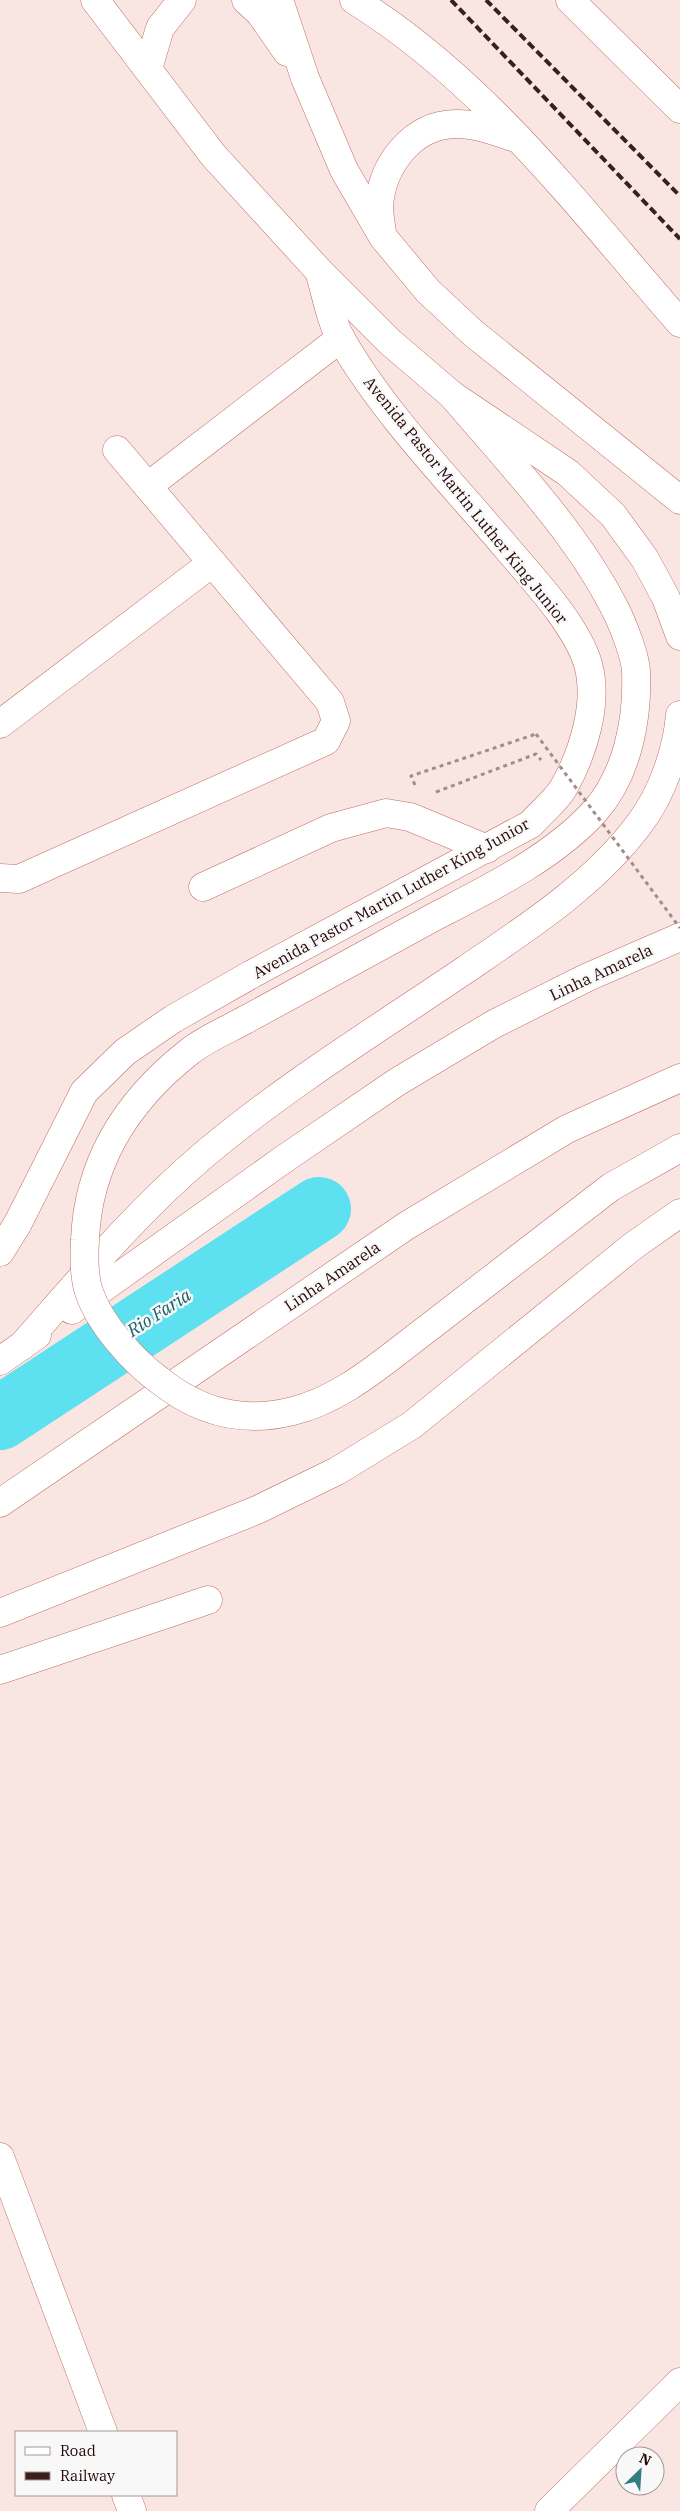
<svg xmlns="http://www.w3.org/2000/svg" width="680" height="2511" viewBox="0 0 680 2511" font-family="'IBM Plex Serif',serif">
<rect width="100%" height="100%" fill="#f9e6e3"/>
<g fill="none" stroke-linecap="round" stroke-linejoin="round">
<polyline stroke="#5de0ef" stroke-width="64" points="0,1418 319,1209"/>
<g stroke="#c16c64" stroke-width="29">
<g id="minor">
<polyline points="148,486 341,338"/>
<polyline points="0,724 212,563"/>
<polyline points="0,878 19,879 326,741 336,721 330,702 117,450"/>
<polyline points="203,887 331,828 386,813 410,817 487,849"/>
<path d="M 0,1252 L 18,1223 L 84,1092 L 125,1052 L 173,1019 L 252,974 L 531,824 C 541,812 556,801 564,787 C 583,753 599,703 588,664 C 576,624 532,578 506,547 C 449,480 385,415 341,339 C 330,320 326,293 319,271"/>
<polyline points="0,1670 208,1600"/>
<polyline points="0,2157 103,2432"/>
<polyline points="126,2495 132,2511"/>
<polyline points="549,2511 680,2382"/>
</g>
</g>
<g stroke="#c16c64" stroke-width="29">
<g id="major">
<path d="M 354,0 C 485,81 580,209 680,323"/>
<polyline points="570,0 680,109"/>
</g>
</g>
<g stroke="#c16c64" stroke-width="29">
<g id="highway">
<polyline points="95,0 213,155 319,271 390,342 452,395 568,473 613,515 645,559 666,598 680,636"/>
<polyline points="246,0 260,13 287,52"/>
<polyline points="279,0 305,78 344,170 383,237 428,291 473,333 680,500"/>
<polyline points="148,69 160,28 182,0"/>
<path d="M 382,233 C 381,224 379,215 379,206 C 382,165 412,125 455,124 C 476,123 499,133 519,139"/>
<path d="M 245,1020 C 308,986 371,952 434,917 C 488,889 554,857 595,811 C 627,775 638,720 636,672 C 636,659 625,630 619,617 C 580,535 510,464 452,395"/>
<polyline points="72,1310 284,1159 397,1082 494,1024 588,977 680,937"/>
<path d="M 22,1346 C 81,1279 137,1211 206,1153 C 287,1085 378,1029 465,970 C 528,927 595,884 640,823 C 662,794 677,751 680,715"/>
<polyline points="397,1352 611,1187 680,1148"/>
<polyline points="0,1361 37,1335"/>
<polyline points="0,1503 406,1226 567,1129 680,1078"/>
<polyline points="0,1613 257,1510 337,1471 412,1425 633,1246 680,1213"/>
</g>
</g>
<g stroke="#a48c8a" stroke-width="3" stroke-dasharray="4 4" stroke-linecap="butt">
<polyline points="415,785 411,776 536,734"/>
<polyline points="436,792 536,754 541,760"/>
</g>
<use href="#minor" stroke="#fff" stroke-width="28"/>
<use href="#major" stroke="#fff" stroke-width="28"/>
<use href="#highway" stroke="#fff" stroke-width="28"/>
<g stroke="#3d1e1e" stroke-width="4" stroke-dasharray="8 4" stroke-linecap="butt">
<polyline points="451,0 680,239"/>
<polyline points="486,0 680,196"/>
</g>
<g stroke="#c16c64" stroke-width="29" stroke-linecap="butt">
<path id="highway-bridge" d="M 245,1020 C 227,1030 205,1039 189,1052 C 128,1100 88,1161 85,1240 C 84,1256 84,1277 89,1292 C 100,1324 133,1361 159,1380 C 199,1412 242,1424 293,1411 C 333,1401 366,1376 397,1352"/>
</g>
<polyline stroke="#a48c8a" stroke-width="3" stroke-dasharray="4 4" stroke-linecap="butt" points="536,734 680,928"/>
<use href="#highway-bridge" stroke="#fff" stroke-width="28"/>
</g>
<g text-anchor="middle" stroke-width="5" stroke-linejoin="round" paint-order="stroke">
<g font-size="16" fill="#260606" stroke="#f8f8f8">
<text transform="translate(466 500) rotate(51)" y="6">Avenida Pastor Martin Luther King Junior</text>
<text transform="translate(391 898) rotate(-29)" y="6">Avenida Pastor Martin Luther King Junior</text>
<text transform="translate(601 972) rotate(-25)" y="6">Linha Amarela</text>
<text transform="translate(332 1276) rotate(-34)" y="6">Linha Amarela</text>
</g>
<g font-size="18" font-style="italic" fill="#156068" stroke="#f8f8f8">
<text transform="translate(159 1313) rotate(-33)" y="6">Rio Faria</text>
</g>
</g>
<rect x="15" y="2431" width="162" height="65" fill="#f8f8f8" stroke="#a49797"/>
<rect x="25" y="2447" width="25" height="8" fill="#ffffff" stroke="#a49797"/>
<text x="60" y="2456" font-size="15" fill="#260606">Road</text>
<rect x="25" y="2472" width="25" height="8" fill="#3d1e1e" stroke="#a49797"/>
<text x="60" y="2481" font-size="15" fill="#260606">Railway</text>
<g transform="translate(640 2471) rotate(25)"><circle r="24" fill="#f8f8f8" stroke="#a49797"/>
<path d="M0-4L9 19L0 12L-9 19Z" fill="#347c84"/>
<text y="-8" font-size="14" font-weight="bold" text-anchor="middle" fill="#260606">N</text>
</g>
</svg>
